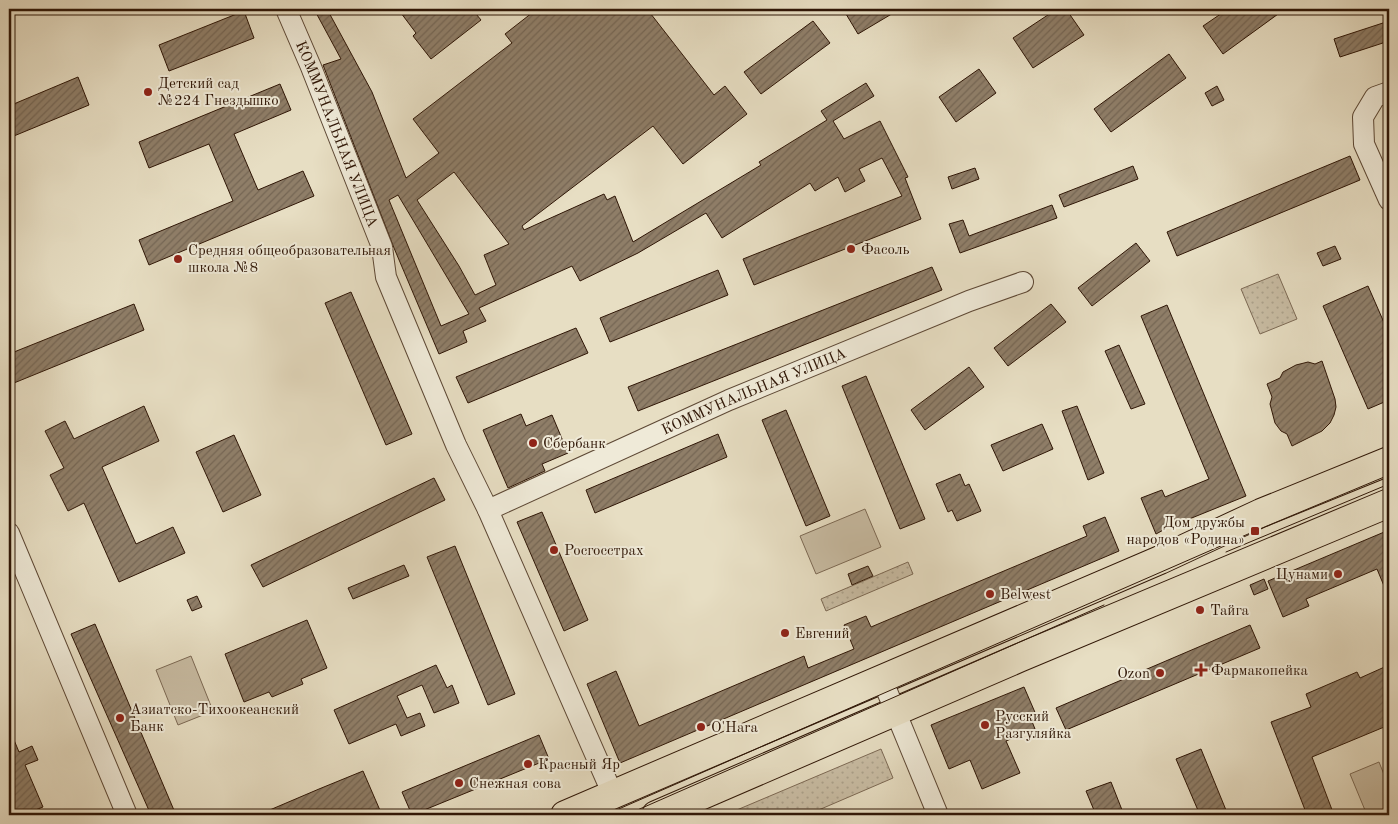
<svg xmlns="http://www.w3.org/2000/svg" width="1398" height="824" viewBox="0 0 1398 824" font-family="'Old Standard TT',serif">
<defs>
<pattern id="grass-dots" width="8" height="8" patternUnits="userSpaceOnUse" patternTransform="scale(1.25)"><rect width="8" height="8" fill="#c8bca3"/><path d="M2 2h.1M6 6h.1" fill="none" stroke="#aca18b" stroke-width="1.8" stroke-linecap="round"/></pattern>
<pattern id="building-hatch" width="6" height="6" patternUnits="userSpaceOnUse" patternTransform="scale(1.25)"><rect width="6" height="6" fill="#8f7e68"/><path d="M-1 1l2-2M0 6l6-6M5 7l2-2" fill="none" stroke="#756654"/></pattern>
</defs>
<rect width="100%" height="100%" fill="#e7dec3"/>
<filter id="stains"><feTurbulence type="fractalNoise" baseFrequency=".004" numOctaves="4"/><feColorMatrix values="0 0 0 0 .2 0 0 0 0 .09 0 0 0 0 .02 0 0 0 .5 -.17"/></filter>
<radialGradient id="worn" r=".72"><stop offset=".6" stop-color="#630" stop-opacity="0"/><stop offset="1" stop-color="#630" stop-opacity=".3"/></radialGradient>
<g fill="url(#grass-dots)" stroke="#7c6954">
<polygon points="1278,274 1297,319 1260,334 1241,289"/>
<polygon points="908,562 913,574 826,611 821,599"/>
<polygon points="881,749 893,778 807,815 725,815"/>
</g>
<g fill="#c8bca3" stroke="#7c6954">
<polygon points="865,509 881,547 816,574 800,536"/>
<polygon points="191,656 213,711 178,725 156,670"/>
<polygon points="1379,762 1389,787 1389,815 1367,815 1350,774"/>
</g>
<g fill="url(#building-hatch)" stroke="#2f1606" fill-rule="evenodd">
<path d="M 314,9 L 327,9 L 372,92 L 406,178 L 439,153 L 413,119 L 512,43 L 505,34 L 537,9 L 647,9 L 714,95 L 725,86 L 747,114 L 683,164 L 653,126 L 522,226 L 524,230 L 604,194 L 607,200 L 615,196 L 633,242 L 761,165 L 759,162 L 827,120 L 821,111 L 866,83 L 874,96 L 833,121 L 844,139 L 880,121 L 908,177 L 905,178 L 921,219 L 754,285 L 743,259 L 902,196 L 882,158 L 859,169 L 865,181 L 845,192 L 838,177 L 815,191 L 810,183 L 722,238 L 706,213 L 638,253 L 580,281 L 572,266 L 479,308 L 486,321 L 463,331 L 467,342 L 439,354 L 394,248 L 323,65 L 341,59 ZM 454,172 L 509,244 L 484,255 L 496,285 L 475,295 L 459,266 L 417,200 ZM 398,195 L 469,314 L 441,326 L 389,200 Z"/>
<polygon points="398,9 472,9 481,20 431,59 413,36 416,33"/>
<polygon points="843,9 900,9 858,34"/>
<polygon points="1057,9 1066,9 1084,35 1033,68 1013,38"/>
<polygon points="1228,9 1285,9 1223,54 1203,26"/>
<polygon points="244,11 254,38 169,71 159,45"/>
<polygon points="813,21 830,43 761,94 744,72"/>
<polygon points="1389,21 1389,41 1340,57 1334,39"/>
<polygon points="1169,54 1186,78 1111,132 1094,109"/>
<polygon points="979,69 996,93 956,122 939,97"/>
<polygon points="78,77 89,105 9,138 9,106"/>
<polygon points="280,84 291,110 234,134 258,190 303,171 314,196 149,265 139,240 233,201 209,144 149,168 139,142"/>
<polygon points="1217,86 1224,100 1212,106 1205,93"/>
<polygon points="1350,156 1360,180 1177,256 1167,232"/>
<polygon points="1133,166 1138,179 1064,207 1059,195"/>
<polygon points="975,168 979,179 952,189 948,177"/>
<polygon points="1052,205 1057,218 960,253 949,224 963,220 969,236"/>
<polygon points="1136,243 1150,261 1092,306 1078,288"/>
<polygon points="1335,246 1341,259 1323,266 1317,253"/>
<polygon points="932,267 942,290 638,411 628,387"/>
<polygon points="718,270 728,295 610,342 600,318"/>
<polygon points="1368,286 1389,334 1389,400 1368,409 1323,306"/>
<polygon points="351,292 412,434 386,445 325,303"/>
<polygon points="134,304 144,330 9,385 9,354"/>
<polygon points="1051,304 1066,322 1008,366 994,348"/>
<polygon points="1167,305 1246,496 1167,528 1156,534 1141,498 1162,490 1165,497 1209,479 1141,316"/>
<polygon points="576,328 588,353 468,403 456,377"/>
<polygon points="1119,345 1145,404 1131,409 1105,351"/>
<polygon points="1322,361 1335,399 1336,407 1334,415 1330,423 1322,431 1292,446 1287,434 1281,431 1275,423 1270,404 1272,397 1267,384 1280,378 1283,372 1296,365 1308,362 1315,364"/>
<polygon points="969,367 984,387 925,430 911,410"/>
<polygon points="866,376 925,519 900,529 842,386"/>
<polygon points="144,406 159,441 102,467 136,544 173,527 185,553 119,582 84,503 68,511 50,475 64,468 45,431 65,421 74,439"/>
<polygon points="1077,406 1104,473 1088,480 1062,411"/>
<polygon points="786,410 830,516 806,526 762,420"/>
<polygon points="521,414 526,426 552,415 568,453 542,464 545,471 508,488 483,430"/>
<polygon points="1042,424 1053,449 1003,471 991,445"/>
<polygon points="718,434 727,457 595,513 586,490"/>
<polygon points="234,435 261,495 223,512 196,452"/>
<polygon points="960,474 965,486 969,484 981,511 957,521 952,510 948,512 936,484"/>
<polygon points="434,478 445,500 263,587 251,565"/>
<polygon points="542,512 588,620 564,631 517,522"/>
<polygon points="1105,517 1119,551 620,763 587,684 616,671 639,726 804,656 808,668 854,649 844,625 866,616 871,627 1087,536 1083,526"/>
<polygon points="1389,530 1389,598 1377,569 1306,599 1309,606 1283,617 1268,581"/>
<polygon points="455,546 515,694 488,705 427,557"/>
<polygon points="404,565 409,576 353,599 348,588"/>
<polygon points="868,566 873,576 852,585 848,574"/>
<polygon points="1264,579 1268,589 1254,595 1250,585"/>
<polygon points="197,596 202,607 192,611 187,600"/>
<polygon points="307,620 327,668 301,679 303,684 272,697 269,692 244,702 225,654"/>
<polygon points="95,624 176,815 151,815 71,634"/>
<polygon points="1250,625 1260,648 1066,730 1056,708"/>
<polygon points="436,665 447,688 452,685 459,703 434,713 422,685 397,696 407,718 420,713 425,726 401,736 396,724 349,744 334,710"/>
<polygon points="1389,665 1389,725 1312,757 1334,815 1307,815 1271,722 1311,707 1306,694 1357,672 1360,678"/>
<polygon points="1024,687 1037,717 1031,719 1035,729 1006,741 1020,773 982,789 970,760 949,769 931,725"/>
<polygon points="9,728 19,752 32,746 38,760 25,765 43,807 23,815 9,815"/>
<polygon points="539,735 549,759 412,815 402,792"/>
<polygon points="1201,749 1228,815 1200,815 1176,759"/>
<polygon points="363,771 382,815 258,815 319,789"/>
<polygon points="1111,782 1124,815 1096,815 1086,791"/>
</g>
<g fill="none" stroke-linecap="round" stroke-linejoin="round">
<g stroke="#5d4835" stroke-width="22">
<g id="minor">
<path id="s1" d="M 286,9 L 311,67 L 382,247 L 386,277 L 456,445 L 488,510 L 613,795"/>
<polyline points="1389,92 1375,97 1363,117 1364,144 1389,200"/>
<path id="s2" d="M 488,510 L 729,400 L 969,301 L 1023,282"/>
<polyline points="9,533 127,815"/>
<polyline points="882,679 938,815"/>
</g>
</g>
<g stroke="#2f1606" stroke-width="30">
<g id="highway">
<polyline points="565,815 1160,560 1261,513 1389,461"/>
<polyline points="656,815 1019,658 1389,503"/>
</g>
</g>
<use href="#minor" stroke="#efead8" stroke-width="20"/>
<use href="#highway" stroke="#e7dec3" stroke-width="28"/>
<g stroke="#2f1606" stroke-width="1">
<polyline points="1226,552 1389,484"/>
<polyline points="605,815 1255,531 1389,475"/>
<polyline points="626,815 1104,605"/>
</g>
</g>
<g fill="#8f2418" stroke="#efead8" stroke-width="2">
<circle cx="148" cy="92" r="5"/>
<circle cx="851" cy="249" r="5"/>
<circle cx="178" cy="259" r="5"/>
<circle cx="533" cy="443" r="5"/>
<rect x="1250" y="526" width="10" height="10" rx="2.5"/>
<circle cx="554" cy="550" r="5"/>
<circle cx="1338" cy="574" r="5"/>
<circle cx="990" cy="594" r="5"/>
<circle cx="1200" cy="610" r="5"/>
<circle cx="785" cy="633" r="5"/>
<path d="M1198.5 662.5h5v5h5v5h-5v5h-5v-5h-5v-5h5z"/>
<circle cx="1160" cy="673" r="5"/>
<circle cx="120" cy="718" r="5"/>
<circle cx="985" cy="725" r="5"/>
<circle cx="701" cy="727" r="5"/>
<circle cx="528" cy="764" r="5"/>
<circle cx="459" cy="783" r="5"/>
</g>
<g text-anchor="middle" stroke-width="4" stroke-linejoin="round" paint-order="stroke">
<g font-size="15" fill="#2f1606" stroke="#efead8" text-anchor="start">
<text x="158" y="88">Детский сад<tspan x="158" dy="17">№224 Гнездышко</tspan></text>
<text x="861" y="254">Фасоль</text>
<text x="188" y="255">Средняя общеобразовательная<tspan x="188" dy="17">школа №8</tspan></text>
<text x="543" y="448">Сбербанк</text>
<text x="1245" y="527" text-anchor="end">Дом дружбы<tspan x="1245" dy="17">народов «Родина»</tspan></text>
<text x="564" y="555">Росгосстрах</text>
<text x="1328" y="579" text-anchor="end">Цунами</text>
<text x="1000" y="599">Belwest</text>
<text x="1210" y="615">Тайга</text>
<text x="795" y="638">Евгений</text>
<text x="1211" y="675">Фармакопейка</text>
<text x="1150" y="678" text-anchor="end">Ozon</text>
<text x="130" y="714">Азиатско-Тихоокеанский<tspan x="130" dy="17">Банк</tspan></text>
<text x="995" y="721">Русский<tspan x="995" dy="17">Разгуляйка</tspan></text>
<text x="711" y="732">O'Hara</text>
<text x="538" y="769">Красный Яр</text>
<text x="469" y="788">Снежная сова</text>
</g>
<g font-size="15" fill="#2f1606" stroke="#efead8">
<text dy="5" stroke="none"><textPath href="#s1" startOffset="135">КОММУНАЛЬНАЯ УЛИЦА</textPath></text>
<text dy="5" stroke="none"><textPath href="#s2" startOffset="291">КОММУНАЛЬНАЯ УЛИЦА</textPath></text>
</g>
</g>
<rect width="1398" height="824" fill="none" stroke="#e7dec3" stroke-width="30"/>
<rect x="10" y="10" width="1378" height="804" fill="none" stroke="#2f1606" stroke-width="2.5"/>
<rect x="15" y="15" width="1368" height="794" fill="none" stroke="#2f1606"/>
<rect width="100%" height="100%" filter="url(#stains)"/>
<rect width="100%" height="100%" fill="url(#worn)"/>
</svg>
